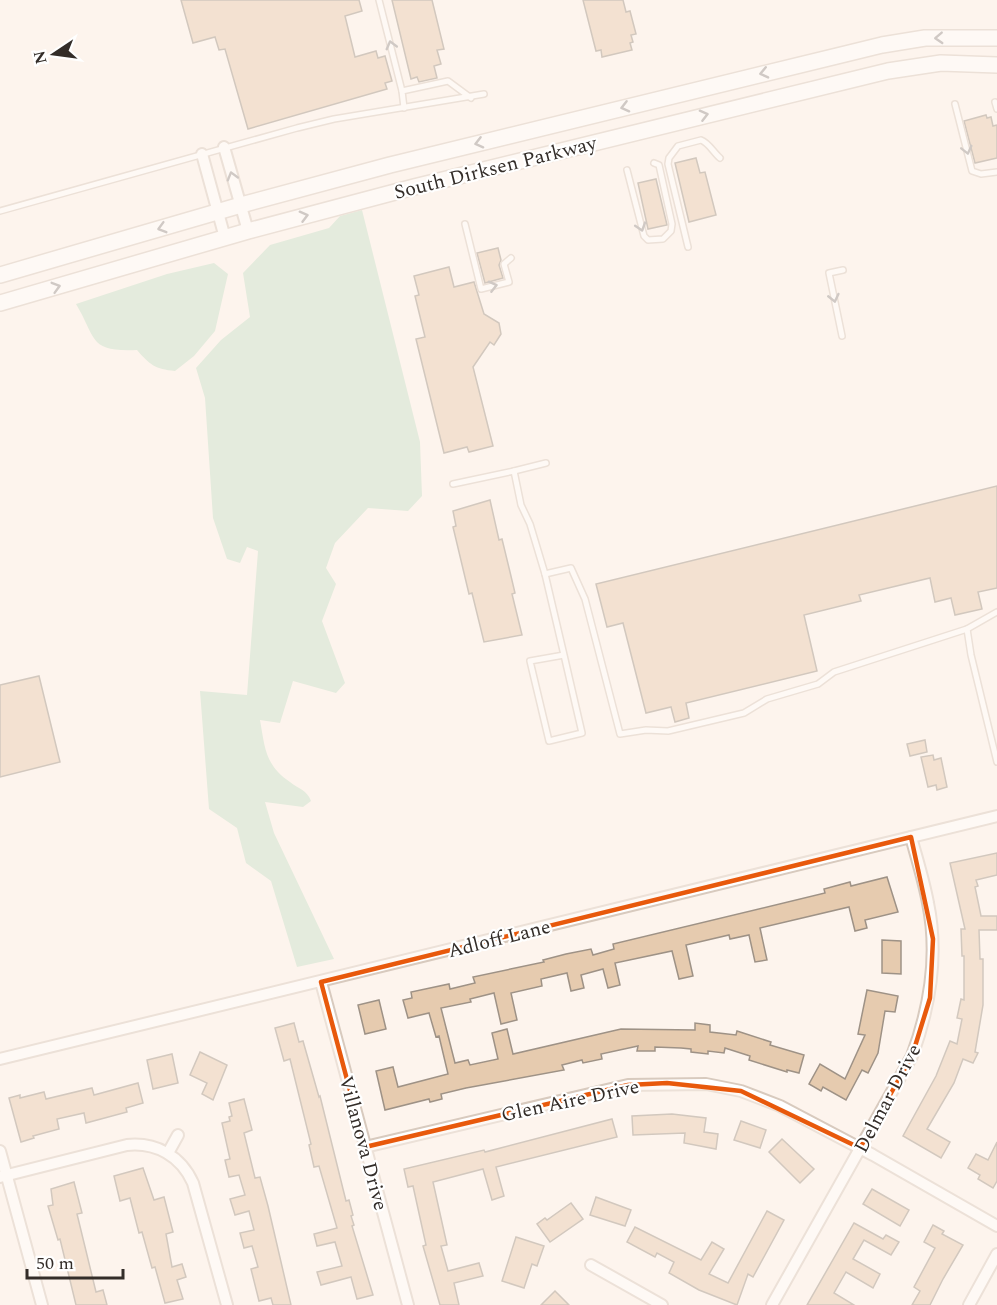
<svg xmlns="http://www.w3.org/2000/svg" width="997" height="1305" viewBox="0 0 997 1305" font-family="Spectral,serif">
<rect width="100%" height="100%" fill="#fdf4ed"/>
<g fill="#c6e0ca">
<path d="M 362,210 L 420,442 L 422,496 L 408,511 L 368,508 L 335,543 L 326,568 L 336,584 L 322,621 L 345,683 L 336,693 L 293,681 L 280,723 L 260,720 C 265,748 265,765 290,782 C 299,789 307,790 311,801 L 303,807 L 265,802 L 274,833 L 334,959 L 297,967 L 271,881 L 246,863 L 237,828 L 209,809 L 200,691 L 247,695 L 258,551 L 247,547 L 240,563 L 227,559 L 213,518 L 205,398 L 196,368 L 221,340 L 250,317 L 243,273 L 270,245 L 329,228 L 340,216 Z"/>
<path d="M 214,263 L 228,274 L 215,331 L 194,356 L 175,371 C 155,369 150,365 137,350 C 88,352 97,339 76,304 L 167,274 Z"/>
</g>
<g fill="#e6cbaf" stroke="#9e9286" stroke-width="1.5">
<polygon points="181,0 359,0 362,11 345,16 355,57 376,51 378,58 385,56 392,81 385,83 387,89 248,129 225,49 219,50 215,37 193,43"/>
<polygon points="392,0 432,0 444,49 437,50 441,64 434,66 437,78 419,82 417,77 411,79"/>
<polygon points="583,0 623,0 626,12 630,11 636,34 631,35 633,42 630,43 632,50 602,57 601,50 596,51"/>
<polygon points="986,115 987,118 991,117 993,126 997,125 997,158 975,163 964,121"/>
<polygon points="696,158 700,173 705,172 716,215 689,222 675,163"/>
<polygon points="656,179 667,225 648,229 638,183"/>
<polygon points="498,248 501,260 499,265 503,278 485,283 477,253"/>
<polygon points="449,267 454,287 474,282 484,314 499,323 501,334 494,345 490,342 473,367 493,446 469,452 467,447 444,453 416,339 425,337 415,296 419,295 414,276"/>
<polygon points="997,486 997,588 978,592 982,609 955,615 951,598 935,602 930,578 859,595 861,601 804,615 817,671 686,703 689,718 675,722 671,707 646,713 623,623 607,627 596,584"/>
<polygon points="490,500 499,540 502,539 510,572 515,593 512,594 522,635 484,642 472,593 469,594 453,527 456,526 453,511"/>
<polygon points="39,676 60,762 0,777 0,685"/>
<polygon points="925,740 927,752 910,756 907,744"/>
<polygon points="933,755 934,760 941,758 947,787 937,790 936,785 928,787 921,757"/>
<polygon points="997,853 997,875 976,880 978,886 975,887 981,916 997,916 997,930 979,930 980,959 983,959 983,1005 975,1052 978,1053 973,1063 963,1059 954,1083 927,1129 950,1142 941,1158 903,1136 936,1076 950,1041 957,1044 962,1019 957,1018 961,999 964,1000 964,956 962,956 961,929 965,929 950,863"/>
<polygon points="887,877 898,912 865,920 867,928 855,931 849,907 760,928 767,960 755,962 749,935 730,939 729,935 686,945 693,976 679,979 672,951 615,963 620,985 608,988 603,969 581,975 584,988 571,991 567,973 541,979 542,986 511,993 517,1020 501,1024 494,993 470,999 471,1002 441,1008 455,1063 468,1060 470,1065 498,1059 492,1033 507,1029 513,1054 621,1029 695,1030 695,1023 710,1025 710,1032 736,1035 737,1031 771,1042 770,1045 804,1055 799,1073 787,1070 787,1072 749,1060 750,1056 725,1048 724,1053 708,1051 708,1054 691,1052 691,1049 681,1048 655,1047 655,1051 637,1051 638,1046 601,1054 602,1059 583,1063 582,1060 562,1065 564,1070 466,1088 441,1094 442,1099 430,1102 429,1099 385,1110 376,1071 393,1067 398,1087 448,1074 439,1036 436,1037 429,1013 408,1018 403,1000 412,998 411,992 449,984 450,989 475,983 473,977 544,962 543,960 566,954 591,949 593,955 614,949 613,944 825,893 824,889 850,882 851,886"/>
<polygon points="882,940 901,941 901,974 882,973"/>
<polygon points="867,990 898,996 895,1012 885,1011 878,1053 868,1073 862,1070 846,1100 823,1087 821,1091 809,1084 820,1064 845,1079 865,1035 858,1034"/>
<polygon points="379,1000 386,1029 365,1034 358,1005"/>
<polygon points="294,1023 299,1042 303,1041 319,1097 320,1096 346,1201 349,1200 353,1215 351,1216 354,1225 352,1226 373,1295 357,1299 351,1277 321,1285 317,1272 342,1266 335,1242 317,1246 314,1234 337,1228 319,1166 314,1167 309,1145 311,1144 290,1059 284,1061 275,1028"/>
<polygon points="200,1052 227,1065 213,1100 202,1094 207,1083 190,1075"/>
<polygon points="172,1054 178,1083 153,1089 147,1060"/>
<polygon points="138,1083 143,1103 126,1108 127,1112 86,1123 84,1113 57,1119 59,1129 33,1136 34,1138 21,1142 9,1098 20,1095 20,1098 44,1092 46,1099 92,1088 94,1095"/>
<polygon points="244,1099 252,1130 244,1133 255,1178 260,1177 268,1206 291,1305 273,1305 271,1298 259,1301 251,1269 258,1267 252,1246 244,1248 240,1233 254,1230 249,1211 235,1215 230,1199 245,1195 239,1175 229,1177 225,1160 230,1159 222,1123 230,1121 229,1117 232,1116 229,1103"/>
<polygon points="672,1114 706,1118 704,1132 718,1134 716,1149 684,1143 685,1133 633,1135 632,1116"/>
<polygon points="612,1119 617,1137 496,1167 504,1196 492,1200 483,1169 433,1182 447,1245 441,1246 448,1271 479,1263 483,1276 454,1283 459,1305 440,1305 423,1246 426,1245 413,1186 408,1187 404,1169 484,1150 485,1152"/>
<polygon points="741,1121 766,1130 760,1148 734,1140"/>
<polygon points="782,1139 814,1169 800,1183 769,1152"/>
<polygon points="997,1142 997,1181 993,1188 978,1179 980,1175 968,1168 976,1154 988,1160"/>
<polygon points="143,1168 154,1200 164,1197 173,1232 166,1234 172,1267 182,1264 186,1277 177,1280 183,1299 165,1303 155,1267 152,1268 142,1232 139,1233 130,1198 120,1201 114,1176"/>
<polygon points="74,1182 82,1213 77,1214 96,1292 103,1290 107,1305 76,1305 60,1239 58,1240 48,1206 53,1205 51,1189"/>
<polygon points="872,1189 909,1210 900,1226 863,1204"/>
<polygon points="596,1197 631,1210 625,1226 590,1215"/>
<polygon points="571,1203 583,1219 550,1242 537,1224 545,1218 547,1220"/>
<polygon points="767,1211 784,1220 753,1277 748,1274 737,1305 699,1290 669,1273 674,1262 657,1253 655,1257 627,1242 635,1227 701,1260 712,1242 724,1249 709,1274 728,1283"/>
<polygon points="854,1223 883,1239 886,1235 899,1242 891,1255 864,1240 853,1259 880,1274 873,1288 846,1272 834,1293 854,1305 807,1305"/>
<polygon points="933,1225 944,1231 942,1234 963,1245 943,1279 930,1305 912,1305 920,1291 914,1287 935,1248 924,1242"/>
<polygon points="516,1237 544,1246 537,1266 532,1264 524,1288 502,1281"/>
<polygon points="555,1291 569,1305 541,1305"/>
</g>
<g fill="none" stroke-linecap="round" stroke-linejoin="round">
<g stroke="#d8cabe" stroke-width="8">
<g id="lane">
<polyline points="379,0 402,91"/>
<polyline points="995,102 997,109"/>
<polyline points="955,104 972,171 981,174 997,172"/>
<polyline points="404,108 402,91 448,81 471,98"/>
<polyline points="627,170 644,236 648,240 663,239 671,231 672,224 659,165 654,163"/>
<polyline points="0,211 297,128 334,119 484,94"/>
<polyline points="465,224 481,289 509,282 504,264 511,258"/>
<path d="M 688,247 L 668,164 L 669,158 L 678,146 L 701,140 C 709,143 713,152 720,158"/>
<polyline points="842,336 829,273 843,270"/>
<polyline points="514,471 546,463"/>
<polyline points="453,484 514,471 521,505 530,524 545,574 571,568 585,599 620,734 646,730 668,731 744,713 767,699 818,684 834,672 967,629 997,612"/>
<polyline points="545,574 564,655 530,661 549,741 582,733 564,655"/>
<polyline points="967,629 971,655 997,762"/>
</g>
</g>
<g stroke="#d8cabe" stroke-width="14">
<g id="street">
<polyline points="224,147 248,231"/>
<polyline points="202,154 225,238"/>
<polyline points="321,982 408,1305"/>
<polyline points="0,1059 997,816"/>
<polyline points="365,1147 628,1085 706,1084 741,1091 780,1106 873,1155 997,1226"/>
<polyline points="0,1151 42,1305"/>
<polyline points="168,1153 178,1135"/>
<path d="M 0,1177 L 127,1145 C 156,1142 181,1156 193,1183 L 227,1305"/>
<polyline points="591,1265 662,1305"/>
<path d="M 772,1305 L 912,1056 C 930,1007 939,956 928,903 C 924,881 917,859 911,837"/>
<polyline points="969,1305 997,1254"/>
</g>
</g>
<g stroke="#d8cabe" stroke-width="18">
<g id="secondary">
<polyline points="0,275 241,205 390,165 837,56 882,45 925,38 997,38"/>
<polyline points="0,303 248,231 414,187 888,71 941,63 997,65"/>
</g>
</g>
<use href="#lane" stroke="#fff" stroke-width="5"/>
<use href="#street" stroke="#fff" stroke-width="10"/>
<use href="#secondary" stroke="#fff" stroke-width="15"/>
</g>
<defs><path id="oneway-chevron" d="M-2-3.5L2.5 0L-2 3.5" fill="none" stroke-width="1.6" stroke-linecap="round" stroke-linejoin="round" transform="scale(1.5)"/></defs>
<g stroke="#999694">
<use href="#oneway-chevron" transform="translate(939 38) rotate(177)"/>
<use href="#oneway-chevron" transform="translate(391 45) rotate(-105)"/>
<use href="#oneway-chevron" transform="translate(764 73) rotate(167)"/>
<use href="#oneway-chevron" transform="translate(625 107) rotate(166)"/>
<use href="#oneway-chevron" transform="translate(704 115) rotate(-14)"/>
<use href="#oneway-chevron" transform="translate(479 143) rotate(166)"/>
<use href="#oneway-chevron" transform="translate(967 150) rotate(76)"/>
<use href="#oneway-chevron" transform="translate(232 176) rotate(-106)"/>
<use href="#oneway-chevron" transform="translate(304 216) rotate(-15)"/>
<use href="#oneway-chevron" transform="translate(641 227) rotate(72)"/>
<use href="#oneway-chevron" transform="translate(162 228) rotate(164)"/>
<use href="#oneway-chevron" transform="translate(493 286) rotate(-14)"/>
<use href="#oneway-chevron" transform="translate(56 287) rotate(-16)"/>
<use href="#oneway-chevron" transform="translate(834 298) rotate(77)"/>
</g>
<path d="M0 0H997V1305H0ZM 911,837 L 933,939 L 930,998 L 912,1056 L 860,1148 L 741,1091 L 667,1083 L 628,1085 L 365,1147 L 321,982 Z" fill="#fdf4ed" fill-opacity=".55" fill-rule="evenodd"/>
<path fill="none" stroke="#e8590c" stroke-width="4.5" stroke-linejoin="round" d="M 911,837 L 933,939 L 930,998 L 912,1056 L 860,1148 L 741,1091 L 667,1083 L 628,1085 L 365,1147 L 321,982 Z"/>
<g text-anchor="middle" stroke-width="4.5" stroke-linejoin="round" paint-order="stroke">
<g font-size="20" fill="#332d29" stroke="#fff">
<text transform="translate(495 167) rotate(-14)" y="7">South Dirksen Parkway</text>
<text transform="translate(499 938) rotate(-14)" y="7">Adloff Lane</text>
<text transform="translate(887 1098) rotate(-62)" y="7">Delmar Drive</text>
<text transform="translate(570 1100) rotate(-12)" y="7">Glen Aire Drive</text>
<text transform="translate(364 1143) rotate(75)" y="7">Villanova Drive</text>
</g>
</g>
<g transform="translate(54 54) rotate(257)" stroke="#ffffff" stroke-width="4.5" paint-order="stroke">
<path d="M0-4.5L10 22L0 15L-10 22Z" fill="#332d29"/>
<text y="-9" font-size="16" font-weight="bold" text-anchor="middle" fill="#332d29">N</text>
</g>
<path d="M27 1269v9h96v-9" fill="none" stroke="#332d29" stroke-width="3"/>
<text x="36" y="1269" font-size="18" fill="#332d29" stroke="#ffffff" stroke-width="4.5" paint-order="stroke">50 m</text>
</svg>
